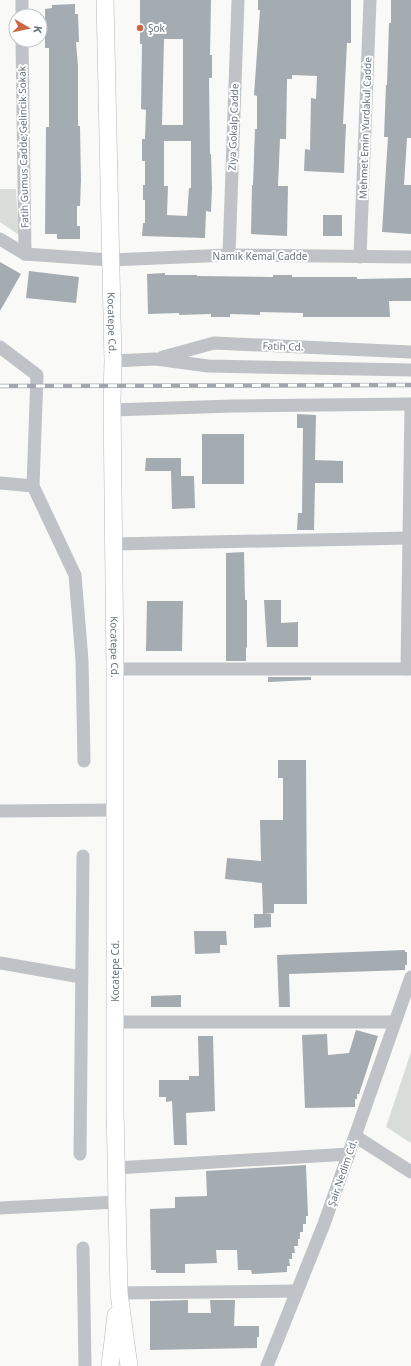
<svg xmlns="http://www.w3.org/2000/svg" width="411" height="1366" viewBox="0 0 411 1366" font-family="'Noto Sans',sans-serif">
<rect width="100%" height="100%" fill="#f9f9f7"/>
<g fill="#d9ddd7">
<polygon points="0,189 16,189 19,235 0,222"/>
<polygon points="411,1052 411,1143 386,1127"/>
</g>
<g fill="#a4acb1" fill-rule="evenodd">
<path d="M 140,0 L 211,0 L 210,55 L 212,55 L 212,78 L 209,78 L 210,154 L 211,154 L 212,188 L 211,212 L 206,211 L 205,238 L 142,236 L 143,223 L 145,223 L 145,200 L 143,200 L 143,185 L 145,185 L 145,161 L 142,161 L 142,139 L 145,139 L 146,110 L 141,109 L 142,44 L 140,44 ZM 164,39 L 183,39 L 183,125 L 162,125 ZM 164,141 L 191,141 L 191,188 L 189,188 L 187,216 L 167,215 L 168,186 L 164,186 Z"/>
<polygon points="258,0 351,0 351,43 347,43 343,124 346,124 344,173 304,171 305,149 310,150 311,98 316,99 317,76 292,75 292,79 287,79 286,139 280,139 278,186 288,186 287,236 251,234 252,185 253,185 255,129 257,129 257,96 254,95 260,10 258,10"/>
<polygon points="391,0 411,0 411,138 407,138 404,185 411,185 411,234 382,232 388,137 384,137 386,85 387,85 389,23 391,23"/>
<polygon points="75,4 75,14 78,14 79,42 76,42 78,66 78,126 80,126 81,180 80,206 77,206 77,226 80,226 80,239 57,239 57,234 45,234 46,127 49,127 49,48 45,48 45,9 52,8 52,5"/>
<rect x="323" y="215" width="19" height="21"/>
<polygon points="0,262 21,274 0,311"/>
<polygon points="29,271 79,277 76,303 26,298"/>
<polygon points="165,273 165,275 197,275 197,276 273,277 273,275 292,275 292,277 357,277 357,279 411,278 411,301 389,301 390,317 303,317 303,313 260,312 260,315 230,314 230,317 211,317 211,314 179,315 179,313 148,314 147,274"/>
<polygon points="297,414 316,415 315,460 343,461 343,483 315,483 314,530 297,530 298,513 302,513 303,428 297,428"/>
<rect x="202" y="434" width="42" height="50"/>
<polygon points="146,458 181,458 181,476 194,476 195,508 172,509 171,471 145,471"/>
<polygon points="244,552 245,600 247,600 247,647 246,648 246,661 226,661 226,553"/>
<polygon points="264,600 281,600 281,623 298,622 298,647 267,647"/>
<polygon points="147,601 183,601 182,651 146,651"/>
<polygon points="268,677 311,677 311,680 268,682"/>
<polygon points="278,760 306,760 307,904 274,904 274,913 263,914 262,883 225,879 227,858 261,861 260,820 283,820 283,778 278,778"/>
<polygon points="254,914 271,914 271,927 254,928"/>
<polygon points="194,931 226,931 227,945 220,945 220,953 195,954"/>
<polygon points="405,950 405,952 407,952 407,965 405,965 405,970 289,974 290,1007 279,1007 277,955"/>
<polygon points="181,995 181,1007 151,1007 151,996"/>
<polygon points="356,1030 378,1036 359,1094 357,1094 357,1099 355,1099 355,1107 305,1108 302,1035 327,1034 328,1055 349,1053"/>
<polygon points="198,1036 213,1036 215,1111 186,1113 187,1145 174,1145 172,1101 166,1102 166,1097 159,1097 159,1080 189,1080 189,1076 199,1076"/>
<polygon points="306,1165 308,1216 306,1216 306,1224 303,1224 303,1232 300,1232 300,1239 298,1239 298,1246 294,1246 295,1253 292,1253 292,1259 289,1259 290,1266 287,1266 287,1272 252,1274 251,1270 238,1270 237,1250 216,1250 217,1263 185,1264 185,1273 156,1273 156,1270 151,1270 150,1209 175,1208 175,1197 207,1196 206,1171"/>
<polygon points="188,1300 188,1313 211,1313 210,1300 235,1300 234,1326 259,1326 259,1337 257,1337 257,1348 150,1350 150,1301"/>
</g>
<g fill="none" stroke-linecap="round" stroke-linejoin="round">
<g stroke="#b3b7ba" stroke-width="18">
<g id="major">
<path id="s1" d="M 105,0 L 113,361 L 112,401 L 115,669 L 115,1109 L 119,1293 L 129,1366"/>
<polyline points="110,1366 116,1315"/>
</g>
</g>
<g stroke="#bfc2c6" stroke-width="13">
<polyline points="22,0 22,16"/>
<polyline points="22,40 25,254"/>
<polyline points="0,239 25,254 110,260 229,255 411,257"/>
<polyline points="229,255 238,0"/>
<polyline points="360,257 370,0"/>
<polyline points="0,347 37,375 33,486 75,575 82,660 84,761"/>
<polyline points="163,357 214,343 411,352"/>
<polyline points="113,361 156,359 208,366 411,370"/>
<polyline points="112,410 232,406 411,404"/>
<polyline points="0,483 33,486"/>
<polyline points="114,544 409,538"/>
<polyline points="115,669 411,669"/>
<polyline points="407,669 411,404"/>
<polyline points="0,811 116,810"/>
<polyline points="0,963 81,977"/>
<polyline points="115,1022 395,1022"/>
<polyline points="355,1136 411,1172"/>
<polyline points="80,1154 83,856"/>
<polyline points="116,1168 349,1154"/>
<polyline points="0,1208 117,1202"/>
<polyline points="83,1248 85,1366"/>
<polyline points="119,1293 297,1291"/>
<polyline points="267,1366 324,1224 411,977"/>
</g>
<use href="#major" stroke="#fff" stroke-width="17"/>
<g stroke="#a1a7ac" stroke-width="4.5">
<polyline id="rail" points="0,386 411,385"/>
</g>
<use href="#rail" stroke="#fff" stroke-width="3" stroke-dasharray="9" stroke-linecap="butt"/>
</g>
<circle fill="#cd6743" stroke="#fff" stroke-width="1.5" cx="140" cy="28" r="4"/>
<g text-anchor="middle" stroke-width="4" stroke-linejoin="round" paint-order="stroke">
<g font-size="10" fill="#67747e" stroke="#fff" text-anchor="start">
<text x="148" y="32">Şok</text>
</g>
<g font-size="10" fill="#67747e" stroke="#fff">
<text transform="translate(233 127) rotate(-88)" y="4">Ziya Gokalp Cadde</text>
<text transform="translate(365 128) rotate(-88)" y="4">Mehmet Emin Yurdakul Cadde</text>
<text transform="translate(23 147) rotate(-91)" y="4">Fatih Gumus Cadde;Gelincik Sokak</text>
<text x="260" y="260">Namik Kemal Cadde</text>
<text dy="4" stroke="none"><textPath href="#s1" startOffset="323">Kocatepe Cd.</textPath></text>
<text transform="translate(283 346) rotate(2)" y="4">Fatih Cd.</text>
<text dy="4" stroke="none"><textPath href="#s1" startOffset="647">Kocatepe Cd.</textPath></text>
<text transform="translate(115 971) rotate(-90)" y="4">Kocatepe Cd.</text>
<text transform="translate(342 1173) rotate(-71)" y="4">Şair Nedim Cd.</text>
</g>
</g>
<g transform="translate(28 28) rotate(99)"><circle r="19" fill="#ffffff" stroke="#c2c7cb"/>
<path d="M0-3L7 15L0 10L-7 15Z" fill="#cd6743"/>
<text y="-6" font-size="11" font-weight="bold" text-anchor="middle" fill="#67747e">K</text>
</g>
</svg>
